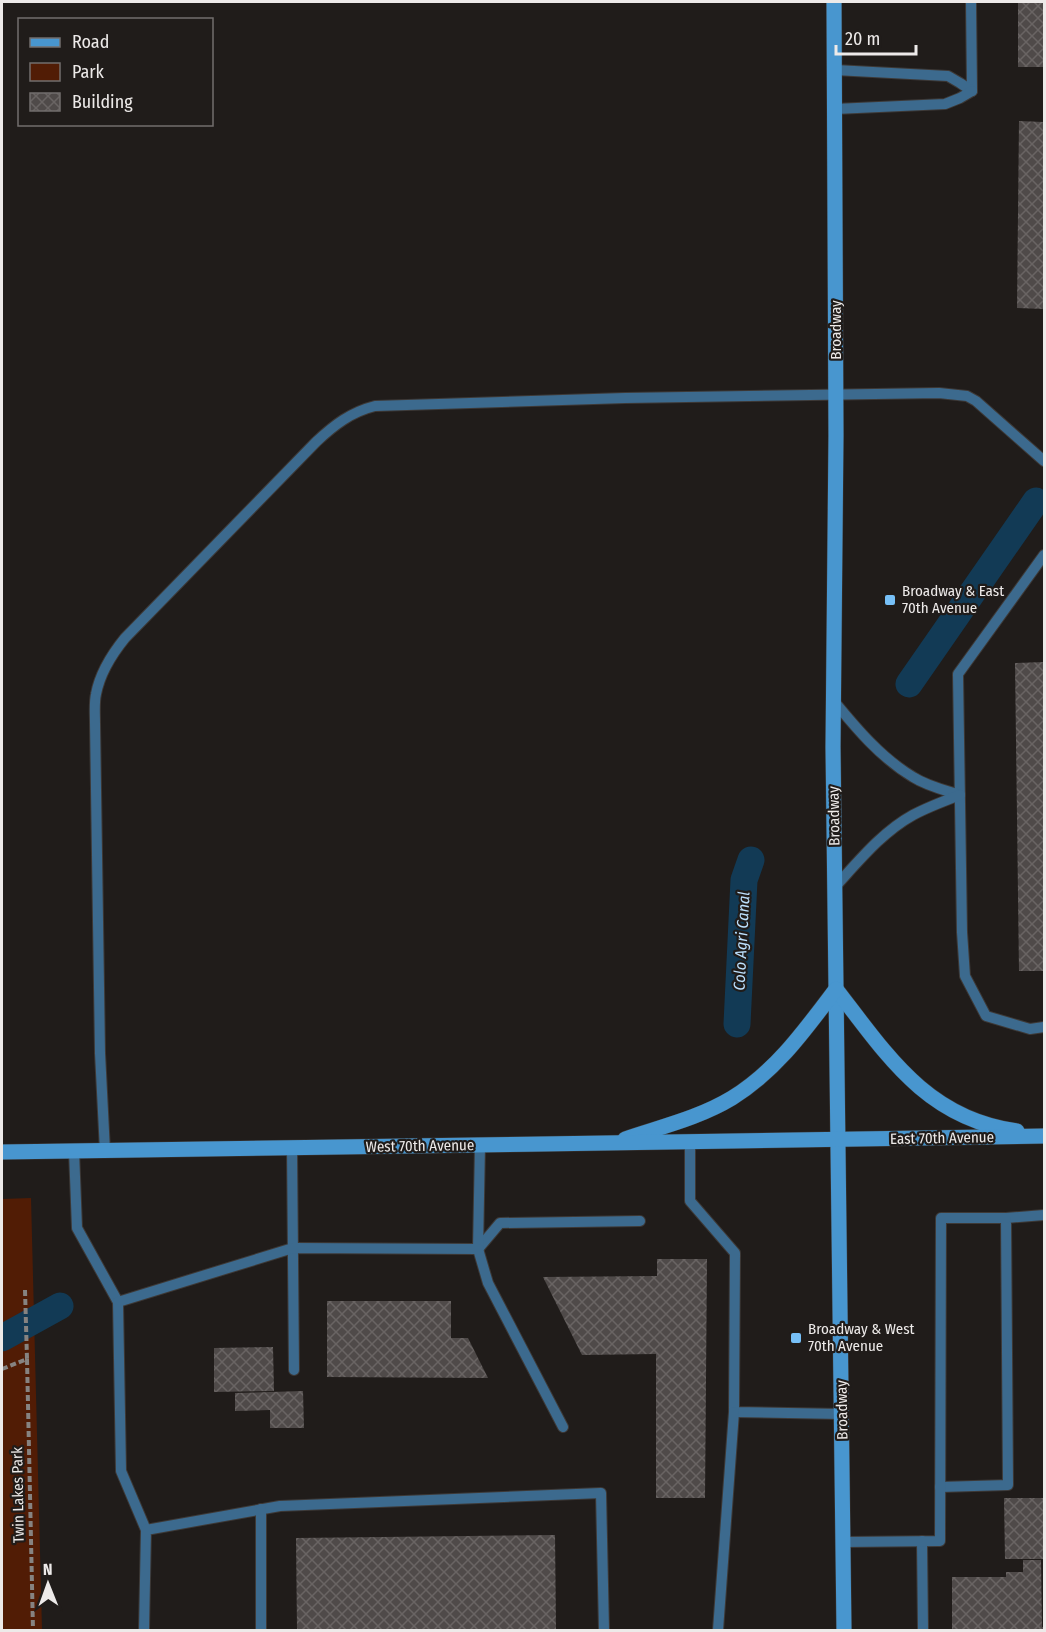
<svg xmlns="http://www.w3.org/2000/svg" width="1046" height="1632" viewBox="0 0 1046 1632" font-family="'Fira Sans Condensed',sans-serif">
<defs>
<pattern id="building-cross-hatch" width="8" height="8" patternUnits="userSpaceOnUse" patternTransform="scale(1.5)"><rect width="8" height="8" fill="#4f4a49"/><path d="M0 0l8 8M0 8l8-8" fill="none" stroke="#696463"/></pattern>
</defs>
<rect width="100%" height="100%" fill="#201c1a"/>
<polygon fill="#511c05" points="31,1198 42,1630 2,1630 2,1199"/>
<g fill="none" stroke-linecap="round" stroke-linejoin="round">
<g stroke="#123a55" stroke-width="27">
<polyline points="909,684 1036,501"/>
<polyline points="737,1024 744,880 751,860"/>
<polyline points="2,1338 60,1306"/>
</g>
</g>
<g fill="url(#building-cross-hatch)">
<rect x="1018" y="2" width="26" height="65"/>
<polygon points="1019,121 1044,122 1044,309 1017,308"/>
<polygon points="1044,662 1044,971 1019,971 1015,663"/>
<polygon points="657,1259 707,1259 705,1498 656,1498 656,1354 582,1355 543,1277 657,1276"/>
<polygon points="327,1301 451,1301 451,1338 468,1338 488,1378 327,1377"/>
<polygon points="273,1347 274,1391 214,1392 214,1348"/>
<polygon points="303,1391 304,1428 270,1428 270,1410 235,1411 235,1393"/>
<polygon points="1004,1498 1044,1498 1044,1559 1005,1559"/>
<polygon points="555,1535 556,1630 297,1630 296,1538"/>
<polygon points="1023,1560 1041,1560 1042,1627 1044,1627 1044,1630 952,1630 952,1577 1006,1577 1006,1572 1023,1572"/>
</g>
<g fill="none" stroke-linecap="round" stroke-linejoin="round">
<g stroke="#3d3937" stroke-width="12">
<g id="lane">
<polyline points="971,2 972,91"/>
<polyline points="835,70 948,76 960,83 972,91"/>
<polyline points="835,109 945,104 960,98 972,91"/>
<polyline points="1044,555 958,674 962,932 965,976 986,1016 1030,1029 1044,1027"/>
<path d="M 833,700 C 856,728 881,758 913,777 C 927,786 944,790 960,795"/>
<path d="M 834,888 C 858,862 882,832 913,815 C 928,807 944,801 960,795"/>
<polyline points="690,1143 690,1201 735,1253 734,1412 842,1414"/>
<polyline points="292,1147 294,1370"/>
<polyline points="74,1151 77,1228 118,1302"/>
<path d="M 105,1151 L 100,1053 L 95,723 C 95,714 94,703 96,694 C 100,673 112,654 125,638 L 316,442 C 334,425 351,412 375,406 L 625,398 L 939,393 L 967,396 L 976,401 L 1044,461"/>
<polyline points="478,1249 500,1223 640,1221"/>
<polyline points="478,1249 480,1145"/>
<polyline points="940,1487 1008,1485 1006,1218 1044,1215"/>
<polyline points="146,1530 121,1471 118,1302 293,1248 478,1249 488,1283 563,1427"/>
<polyline points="922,1541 923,1630"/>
<polyline points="843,1542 940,1541 941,1218 1006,1218"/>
<polyline points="144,1630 146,1530 280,1506 601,1493 604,1630"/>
<polyline points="261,1630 261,1509"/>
<polyline points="718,1630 734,1412"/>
</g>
</g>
<g stroke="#3d3937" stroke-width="16">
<g id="secondary">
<polyline points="834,2 836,435 833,747 844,1630"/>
<path d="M 836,989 C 887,1055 927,1119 1017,1131"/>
<path d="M 625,1139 C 660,1127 699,1118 732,1098 C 776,1071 805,1030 836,989"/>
<path d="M 2,1152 C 349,1146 697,1143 1044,1136"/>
</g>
</g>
<g stroke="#868381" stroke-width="4" stroke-dasharray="6 3" stroke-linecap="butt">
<polyline points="27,1359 33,1630"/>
<polyline points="2,1369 27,1359 25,1290"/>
</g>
<use href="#lane" stroke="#3c6a8e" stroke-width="10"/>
<use href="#secondary" stroke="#4896cf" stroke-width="15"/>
</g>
<g fill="#77c0f7" stroke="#201c1a" stroke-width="2">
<rect x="884" y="594" width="12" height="12" rx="3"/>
<rect x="790" y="1332" width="12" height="12" rx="3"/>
</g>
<g text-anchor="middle" stroke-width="4.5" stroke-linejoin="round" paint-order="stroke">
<g font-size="15" fill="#edeae9" stroke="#201c1a">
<text transform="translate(836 330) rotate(-90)" y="5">Broadway</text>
<text transform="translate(834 816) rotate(-91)" y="5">Broadway</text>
<text transform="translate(942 1138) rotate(-1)" y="5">East 70th Avenue</text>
<text transform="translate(420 1146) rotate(-1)" y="5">West 70th Avenue</text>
<text transform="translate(842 1410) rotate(-91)" y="5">Broadway</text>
<text transform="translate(18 1495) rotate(-91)" y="5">Twin Lakes Park</text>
</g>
<g font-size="15" fill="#edeae9" stroke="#201c1a" text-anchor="start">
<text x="902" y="596">Broadway &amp; East<tspan x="902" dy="17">70th Avenue</tspan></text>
<text x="808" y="1334">Broadway &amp; West<tspan x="808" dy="17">70th Avenue</tspan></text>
</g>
<g font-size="16" font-style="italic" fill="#bce0fd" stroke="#201c1a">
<text transform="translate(741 941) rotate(-87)" y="6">Colo Agri Canal</text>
</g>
</g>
<rect width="1046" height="1632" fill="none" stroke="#edeae9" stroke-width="6"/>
<rect x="18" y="18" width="195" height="108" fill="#201c1a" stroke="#726e6d" stroke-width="1.5"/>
<rect x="30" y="38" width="30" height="9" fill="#4896cf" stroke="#726e6d" stroke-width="1.5"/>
<text x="72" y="48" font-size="18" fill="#edeae9">Road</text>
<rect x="30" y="63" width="30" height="18" fill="#511c05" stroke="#726e6d" stroke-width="1.5"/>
<text x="72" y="78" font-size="18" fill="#edeae9">Park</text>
<rect x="30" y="93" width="30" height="18" fill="url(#building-cross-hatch)" stroke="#726e6d" stroke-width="1.5"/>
<text x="72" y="108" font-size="18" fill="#edeae9">Building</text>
<g transform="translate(48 1584) rotate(359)" stroke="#201c1a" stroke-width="4.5" paint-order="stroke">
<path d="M0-4.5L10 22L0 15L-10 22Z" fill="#edeae9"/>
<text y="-9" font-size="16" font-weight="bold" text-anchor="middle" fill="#edeae9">N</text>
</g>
<path d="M836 45v9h80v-9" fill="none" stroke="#edeae9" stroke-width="3"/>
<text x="845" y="45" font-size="18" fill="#edeae9" stroke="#201c1a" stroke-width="4.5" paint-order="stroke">20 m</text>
</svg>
